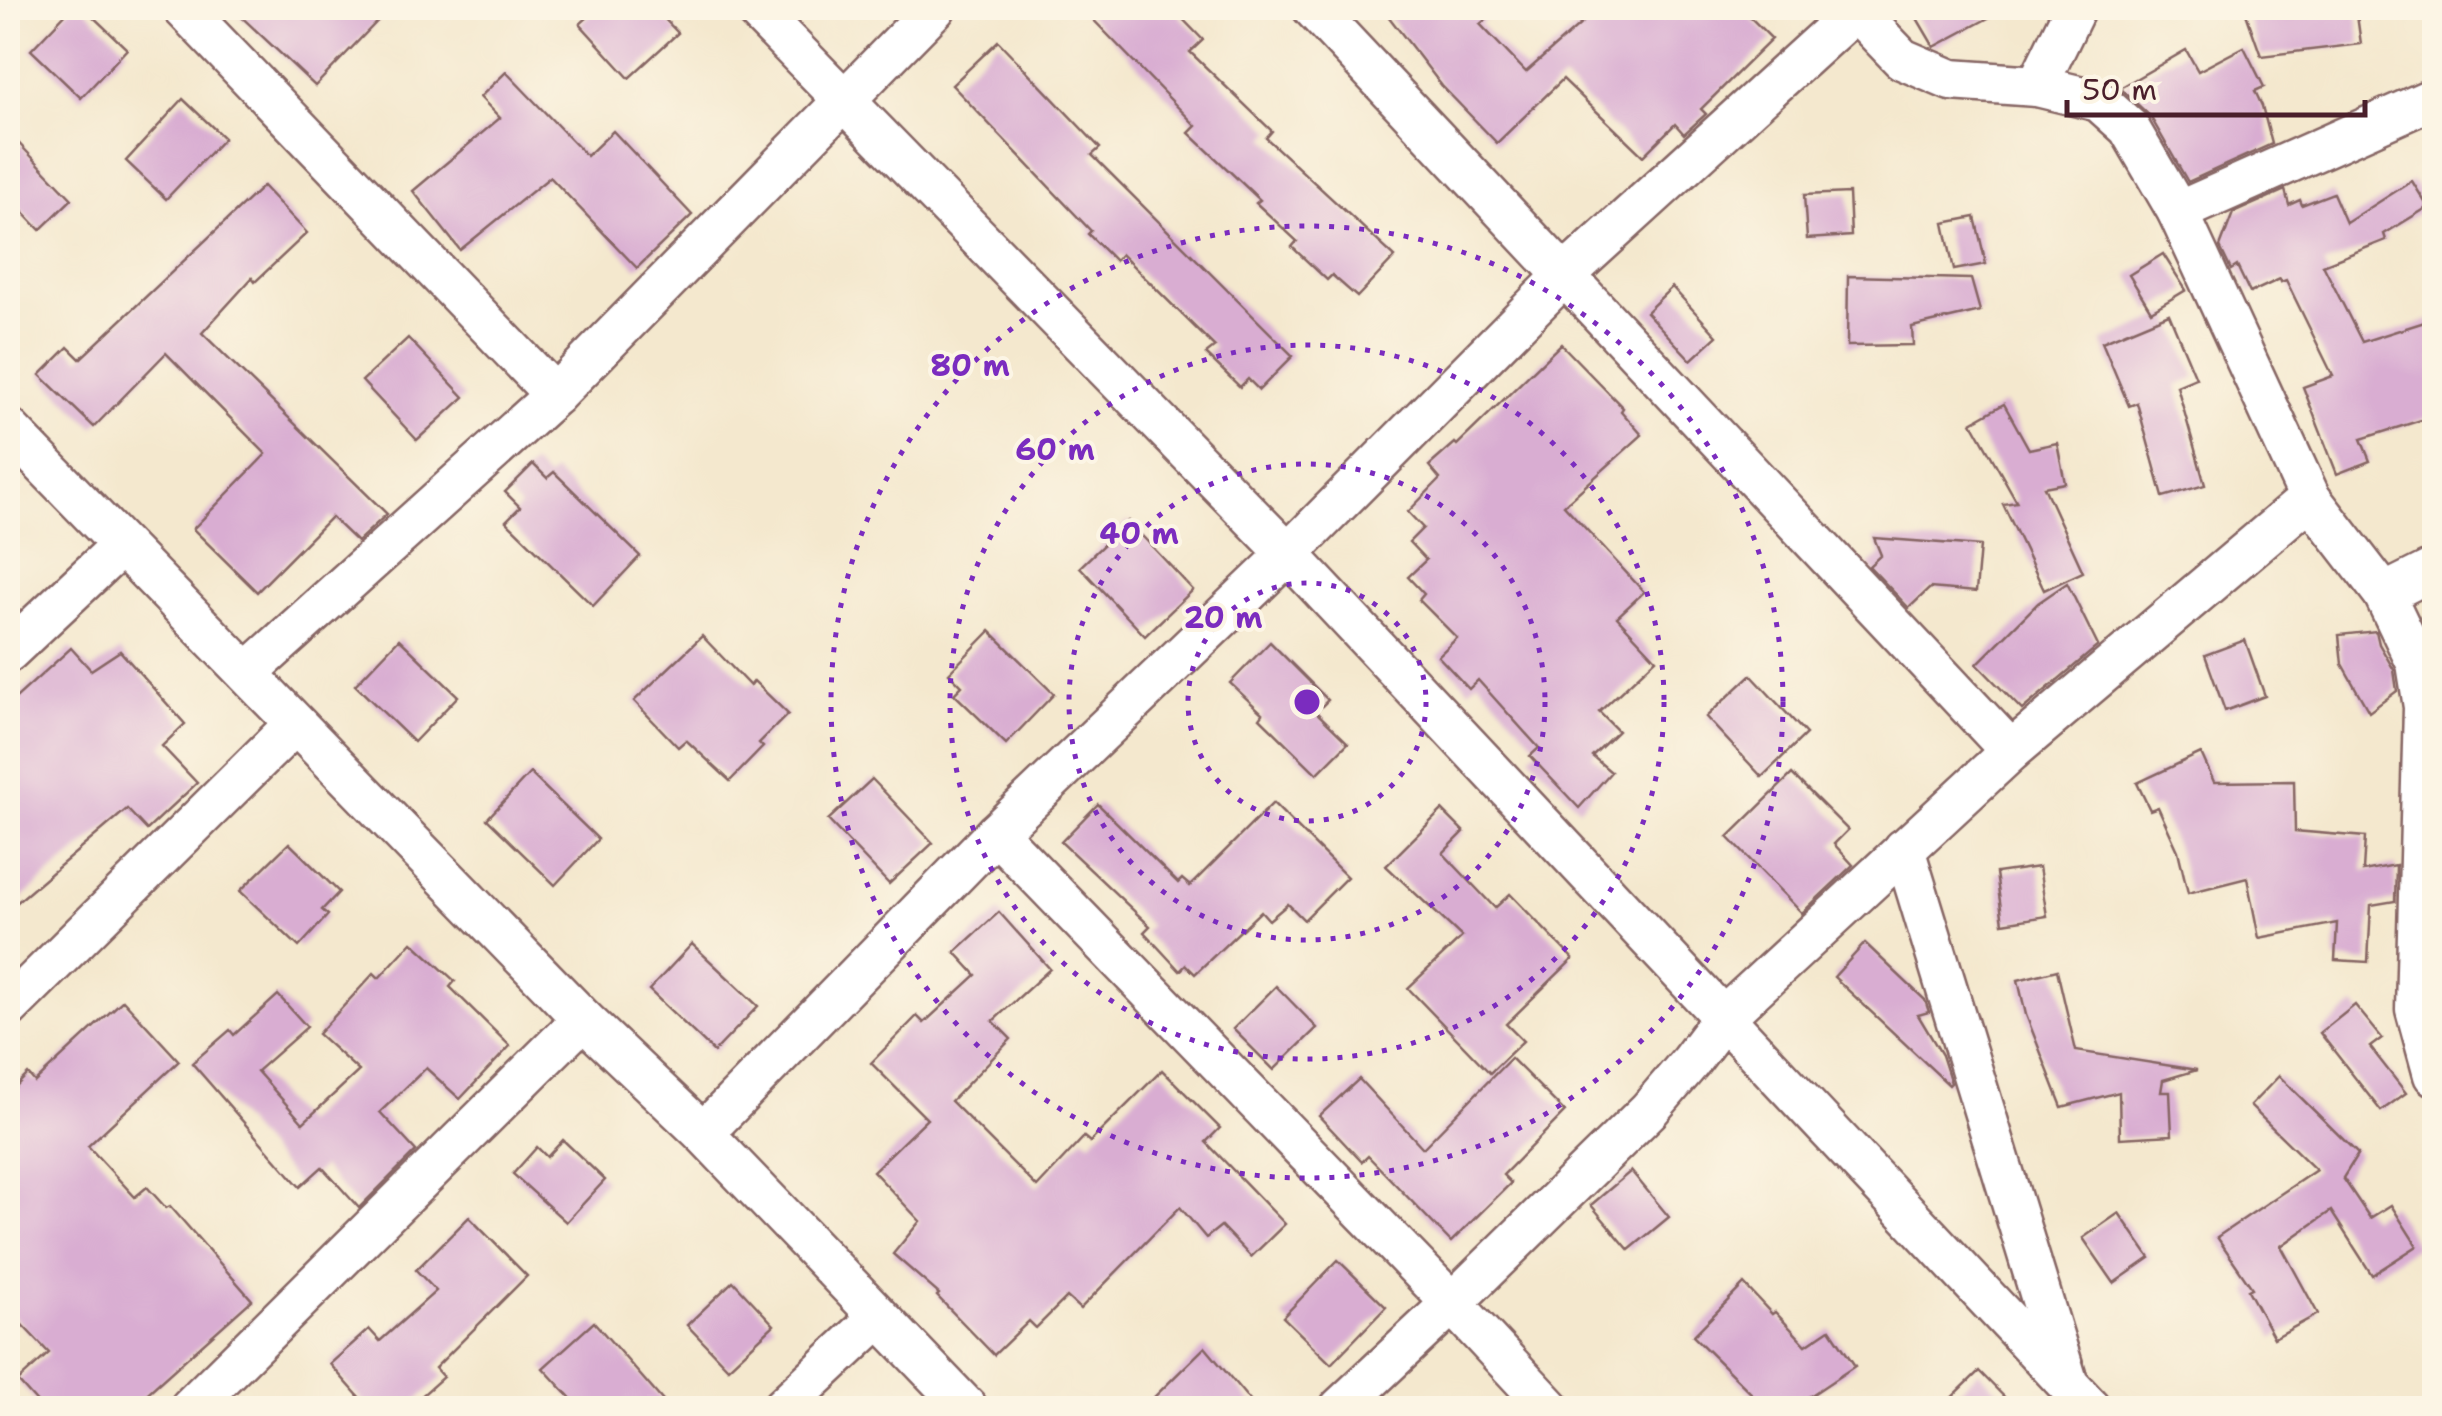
<svg xmlns="http://www.w3.org/2000/svg" width="2442" height="1416" viewBox="0 0 2442 1416" font-family="'Shantell Sans',sans-serif">
<rect width="100%" height="100%" fill="#fcf5e5"/>
<filter id="ink" filterUnits="userSpaceOnUse"><feTurbulence type="fractalNoise" baseFrequency=".01" numOctaves="2"/><feDisplacementMap in="SourceGraphic" scale="20" xChannelSelector="R" yChannelSelector="G"/><feConvolveMatrix kernelMatrix="1 2 1 2 8 2 1 2 1" color-interpolation-filters="sRGB"/></filter>
<filter id="wash" filterUnits="userSpaceOnUse"><feTurbulence type="fractalNoise" baseFrequency=".0048" numOctaves="4" result="noise"/><feDisplacementMap in="SourceGraphic" scale="40" xChannelSelector="R" yChannelSelector="G"/><feGaussianBlur stdDeviation="2.25" result="paint"/><feColorMatrix in="noise" values="0 0 0 0 0 0 0 0 0 0 0 0 0 0 0 0 0 1.4 0 .05"/><feComposite in="paint" operator="in"/></filter>
<g filter="url(#wash)">
<rect width="100%" height="100%" fill="#f4e8ce"/>
<g id="blocks">
<g fill="#d9add2">
<polygon points="71,8 84,8 127,49 81,98 31,50"/>
<polygon points="232,8 390,8 315,86"/>
<polygon points="598,8 654,8 678,33 629,78 580,24"/>
<polygon points="1082,8 1172,8 1203,40 1190,52 1272,131 1266,138 1395,257 1357,297 1332,275 1327,280 1292,247 1297,241 1256,203 1260,200 1189,133 1196,126"/>
<polygon points="1382,8 1500,8 1480,24 1526,72 1599,8 1741,8 1772,39 1701,109 1706,114 1684,134 1675,124 1643,156 1563,79 1497,143 1442,86"/>
<polygon points="1911,8 2007,8 1934,47"/>
<polygon points="2244,8 2356,8 2361,44 2261,56"/>
<polygon points="998,41 1100,148 1092,155 1293,356 1259,390 1248,379 1240,387 1206,354 1215,347 1121,254 1115,261 1088,234 1091,231 952,85"/>
<polygon points="2244,47 2264,87 2255,91 2262,106 2272,144 2188,182 2150,116 2120,88 2186,50 2198,71"/>
<polygon points="506,72 587,156 613,131 692,215 637,268 550,177 460,250 413,191 500,118 480,97"/>
<polygon points="183,99 224,138 166,199 126,161"/>
<polygon points="8,132 72,199 40,230 8,196"/>
<polygon points="2412,181 2428,207 2384,234 2386,240 2323,265 2362,342 2434,319 2434,416 2361,439 2370,461 2337,474 2303,387 2333,376 2286,280 2281,282 2280,279 2250,293 2237,266 2231,270 2220,247 2233,213 2285,190 2289,205 2300,200 2302,205 2333,193 2346,223"/>
<polygon points="263,186 307,233 255,282 252,278 202,333 387,514 357,542 331,517 257,592 193,529 266,454 166,353 94,427 40,375 68,347 80,359"/>
<polygon points="1849,193 1851,236 1807,239 1804,195"/>
<polygon points="1975,217 1986,264 1954,270 1944,223"/>
<polygon points="2163,254 2186,290 2151,311 2129,275"/>
<polygon points="1848,276 1971,279 1980,311 1912,327 1913,345 1847,346"/>
<polygon points="1672,287 1717,336 1691,360 1646,312"/>
<polygon points="2169,314 2196,378 2177,386 2205,485 2163,497 2137,403 2129,406 2102,342"/>
<polygon points="408,338 464,397 417,440 362,381"/>
<polygon points="1561,344 1623,408 1621,411 1642,435 1564,505 1644,592 1617,617 1656,659 1599,712 1618,731 1592,756 1611,772 1579,808 1530,756 1539,748 1478,680 1469,689 1438,656 1457,638 1419,600 1424,594 1408,577 1426,560 1409,542 1423,528 1408,512 1440,479 1429,466 1455,443 1457,445"/>
<polygon points="2004,404 2029,449 2057,443 2065,483 2044,487 2083,572 2044,590 2003,504 2017,502 1972,422"/>
<polygon points="533,464 547,478 554,472 640,556 593,606 506,521 520,507 505,492"/>
<polygon points="1128,521 1193,590 1145,636 1080,567"/>
<polygon points="1874,538 1980,546 1976,592 1930,588 1909,608 1869,566 1881,555"/>
<polygon points="2067,583 2098,646 2022,710 1977,664 2038,603"/>
<polygon points="990,631 1054,694 1006,744 954,694 962,686 949,673"/>
<polygon points="2376,631 2379,644 2394,670 2397,691 2369,712 2342,664 2339,635"/>
<polygon points="702,636 750,686 754,681 788,714 759,743 763,747 730,781 686,740 678,747 634,701"/>
<polygon points="399,639 458,696 414,742 355,685"/>
<polygon points="2245,640 2265,696 2225,711 2205,655"/>
<polygon points="1270,642 1328,700 1316,712 1348,743 1317,774 1260,718 1263,714 1230,683"/>
<polygon points="71,648 91,670 120,651 185,724 162,746 197,783 147,830 127,809 8,910 8,705"/>
<polygon points="1751,675 1806,734 1762,777 1706,717"/>
<polygon points="2201,753 2214,782 2294,781 2295,831 2365,837 2363,871 2396,865 2395,901 2371,905 2368,962 2335,960 2337,923 2259,938 2247,878 2188,893 2178,851 2158,807 2150,810 2137,783"/>
<polygon points="530,773 598,839 555,885 487,819"/>
<polygon points="1792,774 1848,830 1834,844 1853,865 1802,913 1728,837"/>
<polygon points="872,779 933,843 889,884 828,820"/>
<polygon points="1273,803 1347,877 1304,920 1288,904 1269,920 1261,911 1195,974 1186,965 1180,971 1144,932 1150,926 1061,842 1098,804 1178,883 1182,879 1190,886"/>
<polygon points="1442,810 1464,832 1443,853 1495,908 1510,894 1573,959 1506,1024 1523,1041 1490,1073 1408,988 1462,937 1386,866"/>
<polygon points="289,843 339,892 322,910 328,915 299,947 240,891"/>
<polygon points="2039,867 2047,916 2003,923 1996,873"/>
<polygon points="999,912 1050,969 993,1021 1011,1039 951,1101 1037,1187 1084,1137 1090,1142 1162,1070 1220,1128 1206,1142 1285,1224 1251,1257 1221,1226 1206,1238 1180,1207 1080,1309 1067,1297 1036,1328 1029,1321 994,1355 937,1296 939,1294 893,1254 920,1221 873,1171 927,1119 871,1063 917,1016 924,1023 976,975 955,952"/>
<polygon points="412,942 455,981 450,987 510,1046 460,1099 426,1068 380,1112 416,1151 359,1208 322,1167 300,1187 192,1063 230,1030 234,1035 278,995 307,1027 257,1071 303,1123 359,1071 318,1034 374,973 379,978"/>
<polygon points="1865,943 1925,1000 1929,1012 1918,1015 1942,1055 1951,1083 1949,1085 1834,977"/>
<polygon points="692,944 758,1006 714,1052 649,990"/>
<polygon points="2057,970 2076,1051 2197,1070 2163,1080 2161,1092 2170,1092 2172,1135 2120,1138 2119,1092 2062,1107 2026,1015 2018,980"/>
<polygon points="1276,986 1317,1028 1274,1070 1233,1029"/>
<polygon points="123,1000 179,1061 88,1146 135,1197 147,1187 166,1208 170,1206 252,1300 131,1408 42,1408 18,1381 49,1353 8,1310 8,1094 28,1074 35,1082"/>
<polygon points="2355,1005 2382,1038 2370,1047 2406,1093 2381,1111 2320,1033"/>
<polygon points="1511,1058 1565,1112 1503,1175 1511,1183 1451,1242 1368,1156 1362,1162 1319,1116 1359,1079 1423,1148"/>
<polygon points="2279,1076 2358,1154 2343,1178 2370,1218 2391,1205 2417,1246 2372,1275 2331,1211 2281,1246 2318,1314 2274,1338 2248,1290 2252,1288 2217,1237 2316,1170 2250,1106"/>
<polygon points="563,1140 605,1180 566,1222 513,1174 537,1147 547,1157"/>
<polygon points="1631,1171 1669,1217 1629,1250 1591,1205"/>
<polygon points="2119,1213 2150,1258 2114,1283 2083,1238"/>
<polygon points="469,1217 527,1276 435,1368 443,1377 408,1408 369,1408 330,1364 369,1329 380,1341 436,1291 416,1270"/>
<polygon points="1338,1260 1386,1307 1331,1364 1283,1317"/>
<polygon points="733,1281 774,1325 728,1368 687,1325"/>
<polygon points="1744,1284 1772,1314 1775,1312 1806,1345 1830,1329 1855,1366 1792,1408 1766,1408 1693,1336"/>
<polygon points="594,1322 669,1408 580,1408 543,1368"/>
<polygon points="1205,1347 1256,1408 1143,1408"/>
<polygon points="1979,1371 2015,1408 1941,1408"/>
</g>
</g>
</g>
<g filter="url(#ink)">
<use href="#blocks" fill-opacity="0" stroke="#866564" stroke-width="2.5"/>
<g fill="none" stroke-linecap="round" stroke-linejoin="round">
<g stroke="#866564" stroke-width="45">
<g id="minor">
<polyline points="183,8 555,395"/>
<polyline points="754,8 1288,554 2090,1408"/>
<path d="M 1313,8 C 1547,254 1777,504 2011,751"/>
<polyline points="1853,8 1902,59 1951,80 2037,86 2099,101 2129,128 2178,212 2310,498 2384,594 2417,663 2424,707 2416,1009 2434,1075"/>
<polyline points="2037,86 2075,8"/>
<polyline points="2178,212 2434,98"/>
<polyline points="8,428 583,1019 703,1133 967,1408"/>
<polyline points="2384,594 2434,569"/>
<polyline points="8,652 121,546"/>
<polyline points="247,673 555,395 935,8"/>
<polyline points="996,833 1452,1303 1550,1408"/>
<polyline points="1904,849 2066,1378"/>
<polyline points="8,1008 295,724"/>
<polyline points="703,1133 996,833 1288,554 1566,274 1856,10"/>
<polyline points="190,1408 583,1019"/>
<polyline points="782,1408 878,1318"/>
<polyline points="1340,1408 1452,1303 1649,1110 1690,1062 1724,1017 2011,751 2310,498"/>
</g>
</g>
<use href="#minor" stroke="#fff" stroke-width="40"/>
</g>
</g>
<g fill="none" stroke="#7b2cbf" stroke-width="5" stroke-dasharray="5 10">
<circle cx="1307" cy="702" r="119"/>
<circle cx="1307" cy="702" r="238"/>
<circle cx="1307" cy="702" r="357"/>
<circle cx="1307" cy="702" r="476"/>
</g>
<circle cx="1307" cy="702" r="15" fill="#7b2cbf" stroke="#fcf5e5" stroke-width="5"/>
<g font-size="30" text-anchor="middle" font-weight="bold" fill="#7b2cbf" stroke="#fcf5e5" stroke-width="8" stroke-linejoin="round" paint-order="stroke">
<text x="970" y="376">80 m</text>
<text x="1055" y="460">60 m</text>
<text x="1139" y="544">40 m</text>
<text x="1223" y="628">20 m</text>
</g>
<rect width="2442" height="1416" fill="none" stroke="#fcf5e5" stroke-width="40"/>
<path d="M2067 100v15h298v-15" fill="none" stroke="#4a1f2b" stroke-width="5"/>
<text x="2082" y="100" font-size="30" fill="#4a1f2b" stroke="#fcf5e5" stroke-width="8" paint-order="stroke">50 m</text>
</svg>
